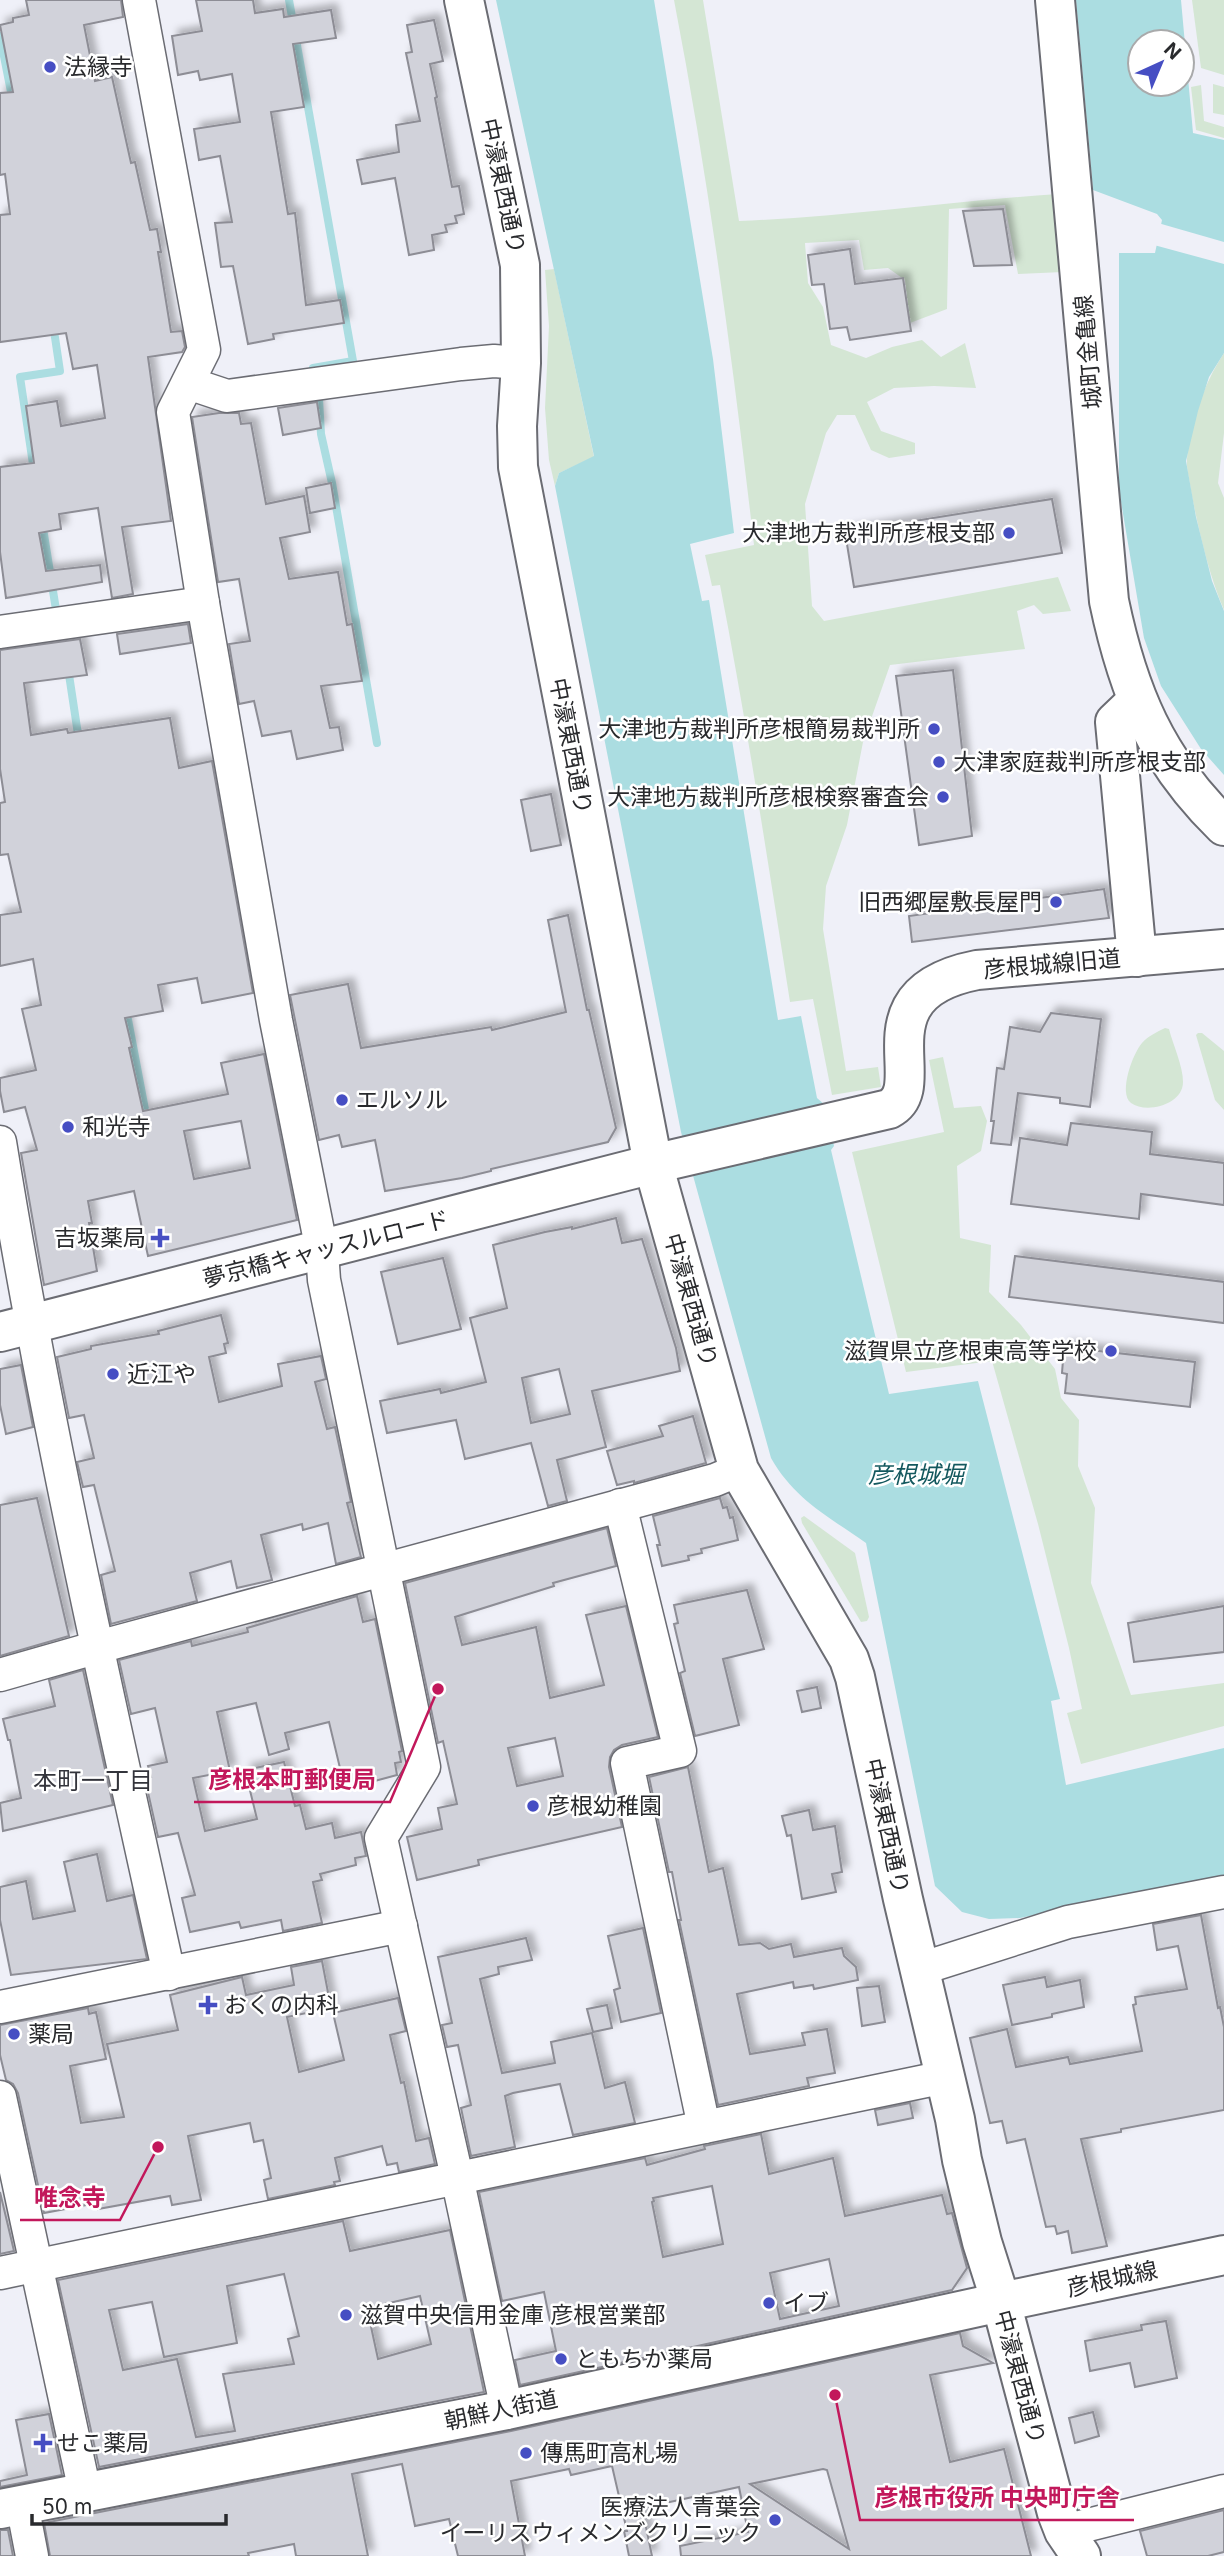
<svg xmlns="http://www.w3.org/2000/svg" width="1224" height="2556" viewBox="0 0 1224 2556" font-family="Inter,'Noto Sans JP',sans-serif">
<defs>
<filter id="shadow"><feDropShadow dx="6" dy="-6" stdDeviation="3.5" flood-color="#0004"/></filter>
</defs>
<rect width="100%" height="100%" fill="#eff0f8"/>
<g fill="#d4e6d4">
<path d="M 674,0 L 703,0 L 739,221 C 845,217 951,201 1058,194 L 1063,272 L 1018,274 L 1005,205 L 949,209 L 947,309 L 910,323 L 905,280 L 888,268 L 864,270 L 859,240 L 805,243 L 808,283 L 823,307 L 831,345 L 866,358 L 892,347 L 922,340 L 941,357 L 965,343 L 976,388 L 934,386 L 894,388 L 867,402 L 881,431 L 915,443 L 915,454 L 889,458 L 871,450 L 855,415 L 837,415 L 826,433 L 805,504 L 812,606 L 824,621 L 1058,577 L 1071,611 L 1043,614 L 1034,605 L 1017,611 L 1025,649 L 890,665 L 863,742 L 847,825 L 826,886 L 823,929 L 846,1071 L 878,1067 L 881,1087 L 832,1095 L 813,999 L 790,1002 C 768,863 747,724 720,585 L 712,586 L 705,555 L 754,545 C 733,363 709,181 674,0 Z"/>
<polygon points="1192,0 1224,0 1224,75 1201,68"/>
<polygon points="1213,84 1224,87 1224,115 1213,113"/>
<polygon points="1201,85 1204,121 1224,127 1224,138 1196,130 1191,87"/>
<polygon points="554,269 594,457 559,473 555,486 549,460 545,408 549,326 545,270"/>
<path d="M 1224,353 L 1224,433 L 1218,483 L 1224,498 L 1224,610 C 1208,572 1199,532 1191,491 C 1190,481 1186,469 1187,459 C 1190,422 1204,384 1224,353 Z"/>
<path d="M 1165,1028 L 1169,1029 C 1173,1045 1183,1066 1183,1082 C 1183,1105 1146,1114 1131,1103 C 1118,1093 1133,1053 1142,1043 C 1148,1036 1157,1032 1165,1028 Z"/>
<polygon points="1198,1033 1202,1033 1224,1051 1224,1110 1215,1100 1196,1035"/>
<polygon points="943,1057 954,1108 981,1106 987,1121 981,1151 957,1166 960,1238 991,1245 989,1292 1021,1325 1055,1369 1061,1398 1079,1420 1078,1466 1095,1508 1091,1583 1131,1695 1224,1683 1224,1726 1081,1764 1067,1713 1082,1709 1069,1648 1038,1524 992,1361 906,1372 852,1152 944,1132 929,1060"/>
<polygon points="804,1516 855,1553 869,1617 867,1621 861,1622 802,1523 801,1518"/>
</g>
<g fill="#abdde1" fill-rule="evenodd">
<path d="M 496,0 L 654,0 L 713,359 L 734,533 L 690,544 L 702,601 L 709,600 L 778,1020 L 801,1016 L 817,1098 L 825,1105 L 834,1146 L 831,1150 L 889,1394 L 978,1381 L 1060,1699 L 1051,1701 L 1066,1785 L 1224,1748 L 1224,1876 L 1020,1918 L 989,1919 L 962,1912 L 935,1886 L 866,1543 C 829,1517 794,1499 771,1458 L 681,1132 L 555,486 L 559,473 L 594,456 Z"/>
<path d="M 1076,0 L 1181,0 L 1193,133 L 1224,140 L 1224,353 L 1209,377 L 1198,411 L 1186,461 L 1196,517 L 1212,581 L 1224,611 L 1224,775 L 1201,749 L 1161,686 L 1144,638 L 1119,490 L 1119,253 L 1155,253 L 1162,220 L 1157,214 L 1093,190 ZM 1140,42 L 1182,42 L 1182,84 L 1140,84 Z"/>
</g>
<polygon fill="#eff0f8" points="1158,223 1224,242 1224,264 1154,245"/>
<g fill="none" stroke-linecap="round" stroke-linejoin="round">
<g stroke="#abdde1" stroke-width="8">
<polyline points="289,0 353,361 313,368"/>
<polyline points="0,36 13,102"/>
<polyline points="319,399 321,434 332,483 377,743"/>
<polyline points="34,471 20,377 60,371 53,324"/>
<polyline points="42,522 57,616"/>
<polyline points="68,668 79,741"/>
<polyline points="126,1009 147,1120"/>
</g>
</g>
<g fill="#d1d2da" stroke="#8d8d95" stroke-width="2" fill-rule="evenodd" filter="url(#shadow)">
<polygon points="26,0 121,0 123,17 84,25 95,81 112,77 131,163 135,162 150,230 157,229 161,252 158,252 171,332 182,331 185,347 182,352 148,357 171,521 122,527 133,594 112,598 98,508 59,514 61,529 39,533 46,571 100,565 102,582 6,598 0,552 0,467 34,463 26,406 57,401 61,426 105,418 97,365 73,369 66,333 0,342 0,215 10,214 5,174 0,175 0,93 13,92 0,25 13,22 13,18 29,15"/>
<polygon points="196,0 253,0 255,13 283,9 284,17 331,10 336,38 293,44 304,107 271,112 288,214 295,213 306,305 340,300 344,323 273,334 274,339 248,344 233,266 221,267 215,223 232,222 220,156 199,160 194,129 240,122 232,74 200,80 198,71 178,75 172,36 202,31"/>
<polygon points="434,20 443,61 430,64 437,97 435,98 452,187 459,186 464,214 455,216 457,223 445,225 447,232 432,235 434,250 409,255 395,178 362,184 357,160 399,152 396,125 420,121 406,53 412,52 407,25"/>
<polygon points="1003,209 1012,265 974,266 963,211"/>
<polygon points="850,249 855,284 903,278 911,331 850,340 847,327 830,329 824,284 812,285 808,255"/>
<polygon points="317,402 321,428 283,435 278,408"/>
<polygon points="219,413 239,413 241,424 251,423 266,504 304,496 310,532 280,538 289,579 338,572 347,625 352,624 362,681 321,686 330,728 339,727 343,750 297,759 291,731 262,736 254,701 239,704 229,644 250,641 239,579 218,582 192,417"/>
<polygon points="331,483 335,508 310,513 306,488"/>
<polygon points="1052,499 1062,553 854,587 845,532"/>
<polygon points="188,624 191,643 120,654 117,634"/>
<path d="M 80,639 L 87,675 L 24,683 L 31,735 L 67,729 L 68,733 L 170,718 L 179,768 L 212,761 L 253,993 L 202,1003 L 197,978 L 158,985 L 163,1011 L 125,1018 L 132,1047 L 129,1048 L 143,1111 L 228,1094 L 221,1063 L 264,1054 L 297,1220 L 148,1256 L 134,1191 L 88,1201 L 92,1223 L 89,1223 L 97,1271 L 44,1285 L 21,1153 L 37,1150 L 25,1107 L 4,1112 L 0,1091 L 0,1078 L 36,1070 L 22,1009 L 41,1005 L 33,959 L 0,966 L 0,915 L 21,912 L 8,854 L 0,855 L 0,803 L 5,802 L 0,769 L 0,650 ZM 241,1121 L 250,1168 L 194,1179 L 184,1131 Z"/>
<polygon points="953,670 972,836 919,845 896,676"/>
<polygon points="551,794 561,845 531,851 521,800"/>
<polygon points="1104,889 1109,918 912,942 909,916"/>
<polygon points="568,915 587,1010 589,1010 616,1128 608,1142 491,1169 491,1171 462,1178 385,1191 375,1140 342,1147 339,1135 319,1140 290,995 348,984 361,1048 491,1027 492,1030 566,1012 548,920"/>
<polygon points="1051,1013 1101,1019 1090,1107 1060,1103 1060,1098 1018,1093 1011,1145 991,1143 994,1121 991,1121 997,1068 1004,1069 1010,1027 1040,1032"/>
<polygon points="1071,1123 1152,1132 1150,1154 1224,1163 1224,1205 1141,1194 1139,1219 1011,1204 1020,1138 1067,1145"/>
<path d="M 616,1218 L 622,1243 L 642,1239 L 676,1348 L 680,1371 L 592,1391 L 606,1447 L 557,1460 L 567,1501 L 548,1506 L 531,1443 L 465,1459 L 456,1420 L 387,1433 L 380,1401 L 440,1389 L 441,1393 L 486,1382 L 470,1318 L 507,1308 L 493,1245 L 545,1232 L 572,1227 L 572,1229 ZM 559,1369 L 570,1414 L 531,1423 L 522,1378 Z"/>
<polygon points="1015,1256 1224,1282 1224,1323 1009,1297"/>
<polygon points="443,1258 461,1329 398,1344 381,1272"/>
<polygon points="221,1315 228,1343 224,1344 226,1353 209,1357 219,1402 282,1386 278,1364 321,1356 326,1379 315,1382 327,1429 335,1427 351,1502 347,1503 361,1557 336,1564 328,1523 303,1530 302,1524 261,1535 272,1580 237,1588 231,1561 190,1573 197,1601 111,1624 101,1575 115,1571 94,1485 83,1487 77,1462 94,1458 84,1415 69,1418 57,1357 91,1349 91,1346 159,1334 158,1331"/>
<polygon points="1064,1347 1195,1362 1190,1407 1065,1393 1067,1374 1062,1373"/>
<polygon points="21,1365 33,1427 6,1434 0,1405 0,1369"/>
<polygon points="693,1416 706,1463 634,1483 634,1481 617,1485 607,1451 663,1436 659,1426"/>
<polygon points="37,1498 69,1636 0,1656 0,1505"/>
<polygon points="720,1498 723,1508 727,1507 730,1518 733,1517 738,1540 701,1549 702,1553 688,1556 689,1560 662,1566 657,1545 660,1545 653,1516"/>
<path d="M 607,1528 L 616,1566 L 553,1583 L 554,1586 L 455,1617 L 462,1645 L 536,1627 L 550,1698 L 604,1685 L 586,1615 L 626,1606 L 658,1737 L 622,1745 L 614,1750 L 610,1757 L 609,1767 L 622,1827 L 478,1860 L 479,1865 L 417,1880 L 407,1837 L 442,1829 L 438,1808 L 457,1804 L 443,1741 L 438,1743 L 405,1583 ZM 555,1738 L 563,1776 L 517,1786 L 508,1748 Z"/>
<polygon points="747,1590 764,1649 723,1659 739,1725 695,1736 680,1673 685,1671 674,1624 678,1623 674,1605"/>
<polygon points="357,1596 363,1622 375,1619 402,1751 399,1752 401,1762 395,1763 397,1775 345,1789 329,1722 285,1733 289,1749 269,1755 256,1703 217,1712 230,1771 193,1778 205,1831 257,1819 245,1770 284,1762 295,1806 300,1805 306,1829 332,1823 335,1838 361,1832 366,1856 355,1858 356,1865 320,1874 322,1880 313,1882 322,1923 283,1931 281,1920 241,1928 239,1922 190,1932 182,1898 195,1895 178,1833 158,1837 145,1779 151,1777 148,1766 167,1762 155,1708 131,1714 119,1660 191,1641 192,1646 248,1632 247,1628"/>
<polygon points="1224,1606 1224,1652 1134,1662 1128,1623"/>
<polygon points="83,1670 113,1805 3,1831 0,1803 21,1798 10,1740 8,1740 3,1719 55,1706 49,1680"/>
<polygon points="817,1687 821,1708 802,1712 797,1691"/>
<polygon points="688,1767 709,1872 723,1868 739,1945 760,1943 769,1949 791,1944 794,1957 842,1948 844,1956 856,1967 858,1980 814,1989 813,1985 794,1988 793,1982 737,1994 750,2054 805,2045 802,2033 827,2029 835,2073 807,2078 809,2086 718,2105 679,1920 681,1920 672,1872 669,1872 649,1777"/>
<polygon points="809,1810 813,1830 835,1826 842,1872 832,1874 836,1892 802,1899 791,1835 787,1836 782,1816"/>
<polygon points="97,1854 107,1901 133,1895 147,1959 11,1975 0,1920 0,1887 26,1881 33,1919 75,1911 64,1862"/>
<polygon points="1201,1915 1218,2008 1220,2007 1224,2027 1224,2110 1121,2129 1121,2132 1081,2139 1107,2246 1072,2253 1068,2231 1057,2234 1055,2226 1046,2227 1025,2139 1007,2143 1002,2121 990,2123 970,2038 1007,2029 1016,2067 1068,2057 1070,2064 1142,2051 1133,2005 1136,2004 1135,1997 1187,1989 1178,1946 1157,1950 1153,1924"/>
<polygon points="643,1928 661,2013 621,2022 614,1990 620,1988 608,1936"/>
<polygon points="526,1938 532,1960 498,1967 499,1974 480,1979 502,2073 555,2063 551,2042 592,2033 605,2088 625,2082 635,2123 573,2135 560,2084 513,2093 505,2096 515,2147 471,2156 461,2108 471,2105 458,2045 447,2047 442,2025 452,2023 438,1957"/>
<polygon points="322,1961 331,2008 287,2017 299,2072 344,2060 333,2013 398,1998 406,2031 390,2035 401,2083 404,2082 416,2141 429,2138 435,2164 399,2172 397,2163 387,2165 382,2146 335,2158 340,2181 334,2182 335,2185 268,2199 264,2180 271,2178 263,2140 254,2142 250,2123 188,2136 201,2200 172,2205 170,2196 98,2209 97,2203 44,2213 18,2093 13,2084 6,2080 0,2055 0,2025 88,2008 89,2014 96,2012 106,2059 70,2066 81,2123 124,2117 107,2044 178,2030 170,1995 242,1977 246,1995 294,1985 291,1967"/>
<polygon points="1045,1977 1047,1987 1080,1980 1084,2007 1052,2014 1052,2017 1012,2025 1003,1985"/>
<polygon points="879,1986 885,2022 862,2026 857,1988"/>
<polygon points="607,2005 612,2028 593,2032 587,2009"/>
<polygon points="910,2103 913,2118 878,2125 875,2110"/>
<path d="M 761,2134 L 769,2174 L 833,2158 L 845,2216 L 942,2195 L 947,2214 L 952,2213 L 967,2268 L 952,2290 L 520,2385 L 515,2360 L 556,2351 L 544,2292 L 502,2301 L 479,2192 L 645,2158 L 647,2165 L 705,2149 L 704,2146 ZM 712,2186 L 723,2244 L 663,2257 L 652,2202 L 654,2201 L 653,2198 ZM 829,2259 L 839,2306 L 780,2319 L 770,2273 Z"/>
<polygon points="0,2192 14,2251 0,2254"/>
<path d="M 343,2221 L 350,2251 L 450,2230 L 484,2392 L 99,2467 L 58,2280 ZM 284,2274 L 299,2336 L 288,2339 L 294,2364 L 223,2374 L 235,2431 L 196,2437 L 177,2359 L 123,2370 L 109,2310 L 152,2302 L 164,2357 L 237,2343 L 227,2286 ZM 420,2296 L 431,2344 L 378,2359 L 367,2308 Z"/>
<polygon points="1166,2321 1177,2378 1135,2387 1130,2363 1090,2371 1085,2341 1142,2330 1141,2325"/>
<path d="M 960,2333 L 963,2346 L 993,2363 L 930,2375 L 950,2462 L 1004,2449 L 1031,2556 L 681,2556 L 680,2546 L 748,2532 L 739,2487 L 642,2508 L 652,2556 L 629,2556 L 624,2531 L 627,2531 L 612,2466 L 571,2475 L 569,2469 L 511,2481 L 525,2556 L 458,2556 L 449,2519 L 415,2526 L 402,2464 L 352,2474 L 368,2556 L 296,2556 L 294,2544 L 248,2553 L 249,2556 L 50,2556 L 44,2523 L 511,2431 ZM 823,2469 L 827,2470 L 849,2549 L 750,2484 Z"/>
<polygon points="1093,2412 1099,2436 1075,2443 1069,2418"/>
<polygon points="49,2414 62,2475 0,2487 0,2481 27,2475 16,2420"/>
<polygon points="1224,2510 1224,2552 1208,2556 1147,2556 1140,2531"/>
<polygon points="0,2530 8,2530 13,2556 0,2556"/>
</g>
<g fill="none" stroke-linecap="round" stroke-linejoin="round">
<g stroke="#6b6c73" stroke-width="35">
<g id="minor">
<polyline points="139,0 204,350 173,412 203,603 276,1020 322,1251 324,1280 424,1767 381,1838 457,2177 507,2410"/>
<polyline points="188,383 227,396 461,364 494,361 521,363"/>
<polyline points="0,632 203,603"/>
<path d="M 0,1142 C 45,1421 108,1697 169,1974"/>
<polyline points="620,1505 680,1751 627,1763 704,2127"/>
<polyline points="0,1675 98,1647 715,1480 739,1470"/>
<polyline points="920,1969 1068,1922 1224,1892"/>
<polyline points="0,2007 401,1926"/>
<polyline points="0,2097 85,2492"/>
<polyline points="0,2273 945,2077"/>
<polyline points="22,2504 32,2556"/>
<polyline points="1064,2531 1224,2491"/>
</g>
</g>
<g stroke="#6b6c73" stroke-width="42">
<g id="tertiary">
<path d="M 1055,0 L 1109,601 C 1128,692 1156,760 1224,826"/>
<polyline points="1137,701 1115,722 1137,957"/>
<path d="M 0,1332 L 653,1164 L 889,1109 C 934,1086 855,994 977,970 L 1224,949"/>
<polyline points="0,2509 507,2410 1001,2302"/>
</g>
</g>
<g stroke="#6b6c73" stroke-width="42">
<polyline id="secondary" points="1001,2302 1224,2255"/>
</g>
<g stroke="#6b6c73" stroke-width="42">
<polyline id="primary" points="464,0 520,265 521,363 517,426 518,467 653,1164 739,1470 849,1659 855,1677 903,1899 955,2119 962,2160 982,2242 1001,2302 1057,2513 1064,2531 1081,2556"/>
</g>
<use href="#minor" stroke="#fff" stroke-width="32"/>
<use href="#tertiary" stroke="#fff" stroke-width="38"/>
<use href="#secondary" stroke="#fff" stroke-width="38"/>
<use href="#primary" stroke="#fff" stroke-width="38"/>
</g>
<g fill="#464ec3" stroke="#fff" stroke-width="2.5">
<circle cx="50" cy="67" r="7"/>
<circle cx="1009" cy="533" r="7"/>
<circle cx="934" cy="729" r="7"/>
<circle cx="939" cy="762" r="7"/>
<circle cx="943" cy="797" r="7"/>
<circle cx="1056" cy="902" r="7"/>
<circle cx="342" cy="1100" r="7"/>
<circle cx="68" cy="1127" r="7"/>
<path d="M156.5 1227.5h7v7h7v7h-7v7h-7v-7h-7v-7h7z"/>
<circle cx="1111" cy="1351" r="7"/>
<circle cx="113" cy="1374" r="7"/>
<circle cx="533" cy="1806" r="7"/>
<path d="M204.5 1994.5h7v7h7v7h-7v7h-7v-7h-7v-7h7z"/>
<circle cx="14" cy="2034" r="7"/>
<circle cx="769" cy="2303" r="7"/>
<circle cx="346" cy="2315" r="7"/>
<circle cx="561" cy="2359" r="7"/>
<path d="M39.5 2432.5h7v7h7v7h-7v7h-7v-7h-7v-7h7z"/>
<circle cx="526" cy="2453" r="7"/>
<circle cx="775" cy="2520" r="7"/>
</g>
<g text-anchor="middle" stroke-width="5" stroke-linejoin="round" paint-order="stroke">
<g font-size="23" fill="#292a2d" stroke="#fff" text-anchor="start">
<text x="64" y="75">法縁寺</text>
<text x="995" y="541" text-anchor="end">大津地方裁判所彦根支部</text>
<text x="920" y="737" text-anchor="end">大津地方裁判所彦根簡易裁判所</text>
<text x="953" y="770">大津家庭裁判所彦根支部</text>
<text x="929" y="805" text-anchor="end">大津地方裁判所彦根検察審査会</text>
<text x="1042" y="910" text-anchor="end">旧西郷屋敷長屋門</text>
<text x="356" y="1108">エルソル</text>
<text x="82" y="1135">和光寺</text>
<text x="146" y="1246" text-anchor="end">吉坂薬局</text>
<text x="1097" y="1359" text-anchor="end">滋賀県立彦根東高等学校</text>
<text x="127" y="1382">近江や</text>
<text x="547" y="1814">彦根幼稚園</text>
<text x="224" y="2013">おくの内科</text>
<text x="28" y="2042">薬局</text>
<text x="783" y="2311">イブ</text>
<text x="360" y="2323">滋賀中央信用金庫 彦根営業部</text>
<text x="575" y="2367">ともちか薬局</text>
<text x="57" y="2451">せこ薬局</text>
<text x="540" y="2461">傳馬町高札場</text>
<text x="761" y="2515" text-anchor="end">医療法人青葉会<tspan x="761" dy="26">イーリスウィメンズクリニック</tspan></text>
</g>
<g font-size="23" fill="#292a2d" stroke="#fff">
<text transform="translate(503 186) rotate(78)" y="8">中濠東西通り</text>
<text transform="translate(1088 352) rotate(-95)" y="8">城町金亀線</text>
<text transform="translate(571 746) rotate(79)" y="8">中濠東西通り</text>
<text transform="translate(1052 964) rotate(-5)" y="8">彦根城線旧道</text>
<text transform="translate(326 1249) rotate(-14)" y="8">夢京橋キャッスルロード</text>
<text transform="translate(691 1300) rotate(74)" y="8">中濠東西通り</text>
<text transform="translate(887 1826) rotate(78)" y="8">中濠東西通り</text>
<text transform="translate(1112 2279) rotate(-12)" y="8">彦根城線</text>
<text transform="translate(1020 2377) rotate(75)" y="8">中濠東西通り</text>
<text transform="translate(501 2410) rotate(-12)" y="8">朝鮮人街道</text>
</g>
<g font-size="24" font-style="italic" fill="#13585e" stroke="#fff">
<text x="916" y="1483">彦根城堀</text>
</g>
<g font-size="24" fill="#33343b" stroke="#fff">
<text x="93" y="1789">本町一丁目</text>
</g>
</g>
<path fill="none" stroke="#c2185b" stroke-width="2.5" d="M438 1689L390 1802H194M158 2147L120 2220H20M835 2395L860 2520H1134"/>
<g fill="#c2185b" stroke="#fff" stroke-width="2.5">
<circle cx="438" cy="1689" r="7"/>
<circle cx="158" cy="2147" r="7"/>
<circle cx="835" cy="2395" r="7"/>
</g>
<g font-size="24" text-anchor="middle" font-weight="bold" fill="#c2185b" stroke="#fff" stroke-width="5" stroke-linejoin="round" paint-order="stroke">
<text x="292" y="1788">彦根本町郵便局</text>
<text x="70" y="2206">唯念寺</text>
<text x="997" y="2506">彦根市役所 中央町庁舎</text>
</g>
<g transform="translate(1161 63) rotate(44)"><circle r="33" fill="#ffffff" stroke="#a9aaab" stroke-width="2"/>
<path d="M0-5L12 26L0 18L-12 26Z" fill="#464ec3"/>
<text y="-10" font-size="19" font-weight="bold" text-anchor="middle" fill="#292a2d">N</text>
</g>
<path d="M32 2514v10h194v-10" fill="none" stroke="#292a2d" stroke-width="3.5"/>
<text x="42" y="2514" font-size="21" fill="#292a2d" stroke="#ffffff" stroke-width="5" paint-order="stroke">50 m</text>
</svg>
